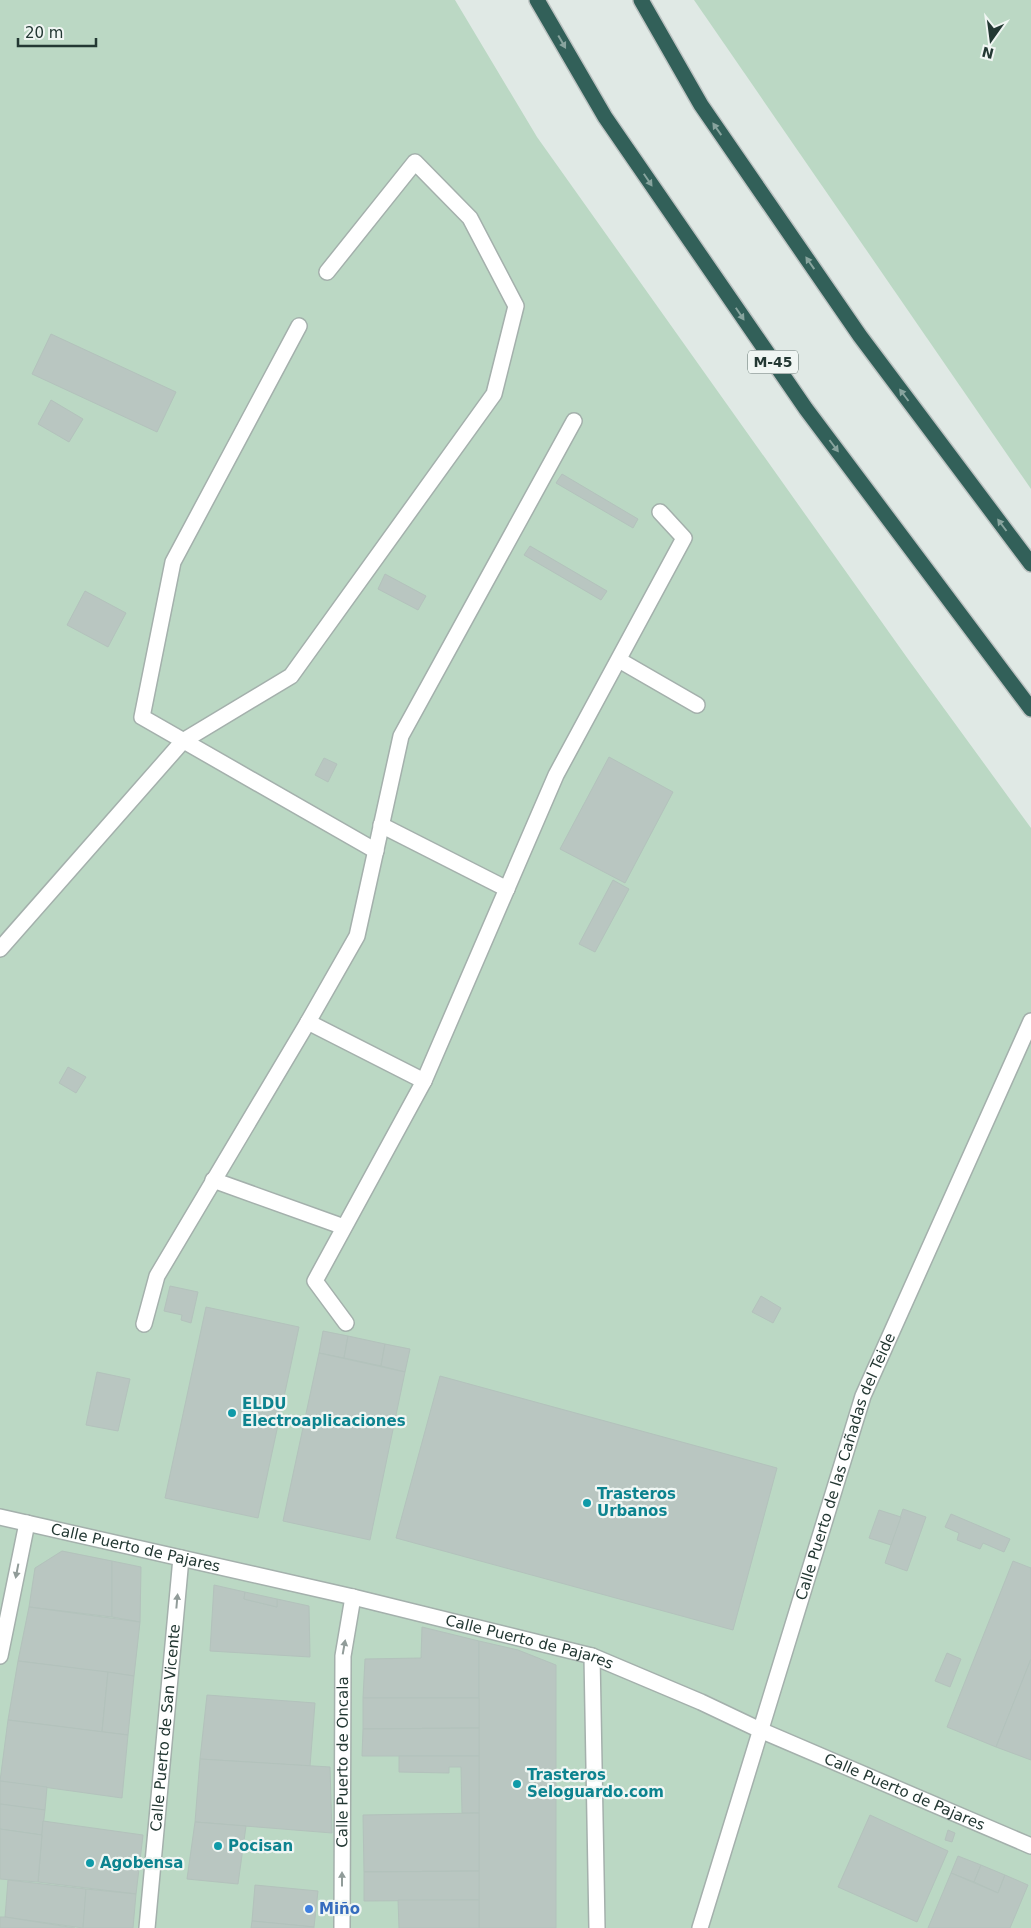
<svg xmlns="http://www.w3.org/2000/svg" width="1031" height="1928" viewBox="0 0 1031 1928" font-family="'DejaVu Sans',sans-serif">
<rect width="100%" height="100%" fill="#e0e9e5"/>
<g fill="#bbd8c4">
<polygon points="0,0 455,0 537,137 908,659 1031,828 1031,1928 0,1928"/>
<polygon points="694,0 1031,0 1031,489"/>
</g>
<g fill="#b9c6c1" stroke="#b3c2bc">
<polygon points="51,334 176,392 157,432 32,374"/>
<polygon points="51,400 83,419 69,442 38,424"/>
<polygon points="562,474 638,519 633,528 556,483"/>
<polygon points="530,546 607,591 601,600 524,555"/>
<polygon points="385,574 426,596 418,610 378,589"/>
<polygon points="85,591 126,613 108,647 67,625"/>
<polygon points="609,757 673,792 625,883 560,849"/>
<polygon points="324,758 337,764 328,782 315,775"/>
<polygon points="613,880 629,889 595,952 579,944"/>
<polygon points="68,1067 86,1077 76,1093 59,1083"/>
<polygon points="170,1286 198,1292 191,1323 181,1320 182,1315 164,1311"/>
<polygon points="761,1296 781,1308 773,1323 752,1312"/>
<polygon points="206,1307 299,1327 258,1518 165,1498"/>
<polygon points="323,1331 348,1336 344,1358 319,1353"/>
<polygon points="348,1336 385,1344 381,1366 344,1358"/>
<polygon points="385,1344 410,1349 405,1372 381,1366"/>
<polygon points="319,1353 405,1372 370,1540 283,1521"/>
<polygon points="97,1372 130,1379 118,1431 86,1425"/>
<polygon points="440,1376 777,1468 733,1630 396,1538"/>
<polygon points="903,1509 926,1517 907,1571 885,1563"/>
<polygon points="879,1510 901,1517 891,1545 869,1538"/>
<polygon points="951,1514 1010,1539 1004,1552 983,1543 980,1549 957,1540 959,1533 945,1527"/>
<polygon points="62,1551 112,1561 112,1617 29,1607 35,1568"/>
<polygon points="112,1561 141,1567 140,1622 112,1617"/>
<polygon points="1013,1561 1031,1568 1031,1659 996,1747 947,1727"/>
<polygon points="214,1585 245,1592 244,1599 277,1607 277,1599 309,1606 310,1657 210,1651"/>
<polygon points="245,1592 277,1599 277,1607 244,1599"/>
<polygon points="29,1607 140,1622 134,1676 18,1661"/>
<polygon points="422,1627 479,1641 479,1698 363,1698 365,1659 421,1658"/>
<polygon points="479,1641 518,1650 556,1665 556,1928 479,1928"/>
<polygon points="947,1653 961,1659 950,1687 935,1681"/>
<polygon points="1031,1659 1031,1760 996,1747"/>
<polygon points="18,1661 108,1672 102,1732 8,1720"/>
<polygon points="108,1672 134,1676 128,1735 102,1732"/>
<polygon points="207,1695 315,1703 310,1766 200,1759"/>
<polygon points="363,1698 479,1698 479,1728 363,1729"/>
<polygon points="8,1720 128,1735 122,1798 0,1781"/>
<polygon points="479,1728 479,1756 362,1756 363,1729"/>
<polygon points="399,1756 479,1756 479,1813 462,1813 461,1767 449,1767 449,1773 399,1772"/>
<polygon points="200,1759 330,1767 332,1833 195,1822"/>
<polygon points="0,1781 47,1787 45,1810 0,1804"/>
<polygon points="0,1804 45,1810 42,1835 0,1829"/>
<polygon points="479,1813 479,1871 364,1872 363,1815"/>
<polygon points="870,1815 948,1851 917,1922 838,1887"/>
<polygon points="43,1821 143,1835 136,1894 38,1882"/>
<polygon points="195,1822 246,1826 238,1884 187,1879"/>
<polygon points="0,1829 42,1835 38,1882 0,1879"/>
<polygon points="948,1830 955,1833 952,1842 945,1840"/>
<polygon points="958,1856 981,1865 974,1882 951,1873"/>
<polygon points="981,1865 1005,1875 998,1893 974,1882"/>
<polygon points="479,1871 479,1900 364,1901 364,1872"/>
<polygon points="951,1873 998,1893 1005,1875 1028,1885 1010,1928 928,1928"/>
<polygon points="8,1880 86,1889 83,1928 5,1917"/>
<polygon points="255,1885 318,1891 314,1927 252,1921"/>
<polygon points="86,1889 136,1894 133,1928 83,1928"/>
<polygon points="398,1900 479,1900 479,1928 399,1928"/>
<polygon points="0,1917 5,1917 75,1928 0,1928"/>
<polygon points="252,1921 314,1927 314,1928 251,1928"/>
</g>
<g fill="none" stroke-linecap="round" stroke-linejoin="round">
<g stroke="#a4b0ac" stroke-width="18">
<g id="minor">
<polyline points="299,326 173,562 142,717 376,851"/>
<polyline points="619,660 697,705"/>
<polyline points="381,825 507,889"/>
<polyline points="0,949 183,741 291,676 494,394 516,306 470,218 415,162 327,272"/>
<polyline points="308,1022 424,1081"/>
<polyline points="213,1180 344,1227"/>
<polyline points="346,1323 315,1281 424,1081 556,775 684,538 660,512"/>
<polyline points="144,1324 157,1276 308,1022 357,936 401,736 574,421"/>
<path id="s1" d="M 0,1517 L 353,1597 L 592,1656 L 701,1702 L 760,1730 L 1031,1846"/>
<polyline points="0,1656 27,1523"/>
<polyline points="592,1656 597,1928"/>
<path id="s2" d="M 147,1928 L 181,1558"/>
<path id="s3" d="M 342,1928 L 343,1656 L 353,1597"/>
<path id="s4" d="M 700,1928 L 863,1396 L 1031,1021"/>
</g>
</g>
<g stroke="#bdc3c2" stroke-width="18">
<g id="highway">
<polyline points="537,0 605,117 806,409 1031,709"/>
<polyline points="641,0 701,105 860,336 1031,564"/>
</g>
</g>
<use href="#minor" stroke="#fff" stroke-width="15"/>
<use href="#highway" stroke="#326059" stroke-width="15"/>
</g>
<defs><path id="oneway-solid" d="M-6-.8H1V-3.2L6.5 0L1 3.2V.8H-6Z" transform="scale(1.25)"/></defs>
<g fill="#88a49e">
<use href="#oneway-solid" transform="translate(562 42) rotate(60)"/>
<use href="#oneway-solid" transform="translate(717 129) rotate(-125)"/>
<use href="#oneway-solid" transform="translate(648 180) rotate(56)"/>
<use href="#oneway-solid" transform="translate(810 263) rotate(-125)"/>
<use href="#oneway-solid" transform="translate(740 314) rotate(56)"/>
<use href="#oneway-solid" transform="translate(904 395) rotate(-127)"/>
<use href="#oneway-solid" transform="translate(834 446) rotate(53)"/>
<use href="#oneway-solid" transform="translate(1002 525) rotate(-127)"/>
</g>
<g fill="#919c99">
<use href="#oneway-solid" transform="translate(17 1571) rotate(101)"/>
<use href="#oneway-solid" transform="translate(177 1601) rotate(-85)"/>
<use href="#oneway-solid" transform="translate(344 1647) rotate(-80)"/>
<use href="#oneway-solid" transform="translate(342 1879) rotate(-90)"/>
</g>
<g fill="#0f9aa8" stroke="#f0f6f3" stroke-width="2">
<circle cx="232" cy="1413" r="5"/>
<circle cx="587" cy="1503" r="5"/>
<circle cx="517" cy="1784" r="5"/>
<circle cx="218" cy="1846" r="5"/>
<circle cx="90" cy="1863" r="5"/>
</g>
<circle fill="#3f7fe0" stroke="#f0f6f3" stroke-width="2" cx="309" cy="1909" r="5"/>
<g text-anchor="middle" stroke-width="4.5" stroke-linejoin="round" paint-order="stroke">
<rect fill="#f0f6f3" stroke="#60716d" stroke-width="1" x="748" y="350.5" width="50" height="23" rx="4"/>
<g font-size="14" font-weight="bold" fill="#233833">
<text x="773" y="367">M-45</text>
</g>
<g font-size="15" font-weight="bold" fill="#0d838f" stroke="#f0f6f3" text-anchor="start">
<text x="242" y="1409">ELDU<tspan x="242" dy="17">Electroaplicaciones</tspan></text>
<text x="597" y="1499">Trasteros<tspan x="597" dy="17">Urbanos</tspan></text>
<text x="527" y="1780">Trasteros<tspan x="527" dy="17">Seloguardo.com</tspan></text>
<text x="228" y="1851">Pocisan</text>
<text x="100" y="1868">Agobensa</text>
</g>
<g font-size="15" fill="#233833" stroke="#f0f6f3">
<text dy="5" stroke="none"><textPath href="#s4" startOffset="484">Calle Puerto de las Cañadas del Teide</textPath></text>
<text dy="5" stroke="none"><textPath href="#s1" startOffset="139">Calle Puerto de Pajares</textPath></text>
<text dy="5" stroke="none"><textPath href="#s1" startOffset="544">Calle Puerto de Pajares</textPath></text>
<text dy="5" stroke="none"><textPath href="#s2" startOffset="201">Calle Puerto de San Vicente</textPath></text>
<text dy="5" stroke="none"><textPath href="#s3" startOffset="166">Calle Puerto de Oncala</textPath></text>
<text dy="5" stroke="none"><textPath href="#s1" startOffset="949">Calle Puerto de Pajares</textPath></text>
</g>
<g font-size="15" font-weight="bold" fill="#366cbe" stroke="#f0f6f3" text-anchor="start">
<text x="319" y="1914">Miño</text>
</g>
</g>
<g transform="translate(991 40) rotate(194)" stroke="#f0f6f3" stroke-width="4" paint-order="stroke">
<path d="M0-4L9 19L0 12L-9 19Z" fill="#233833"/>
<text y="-8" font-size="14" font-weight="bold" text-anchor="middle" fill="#233833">N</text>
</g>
<path d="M18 38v8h78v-8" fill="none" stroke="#233833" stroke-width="2.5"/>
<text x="25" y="38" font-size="15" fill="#233833" stroke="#f0f6f3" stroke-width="4" paint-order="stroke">20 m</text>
</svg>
